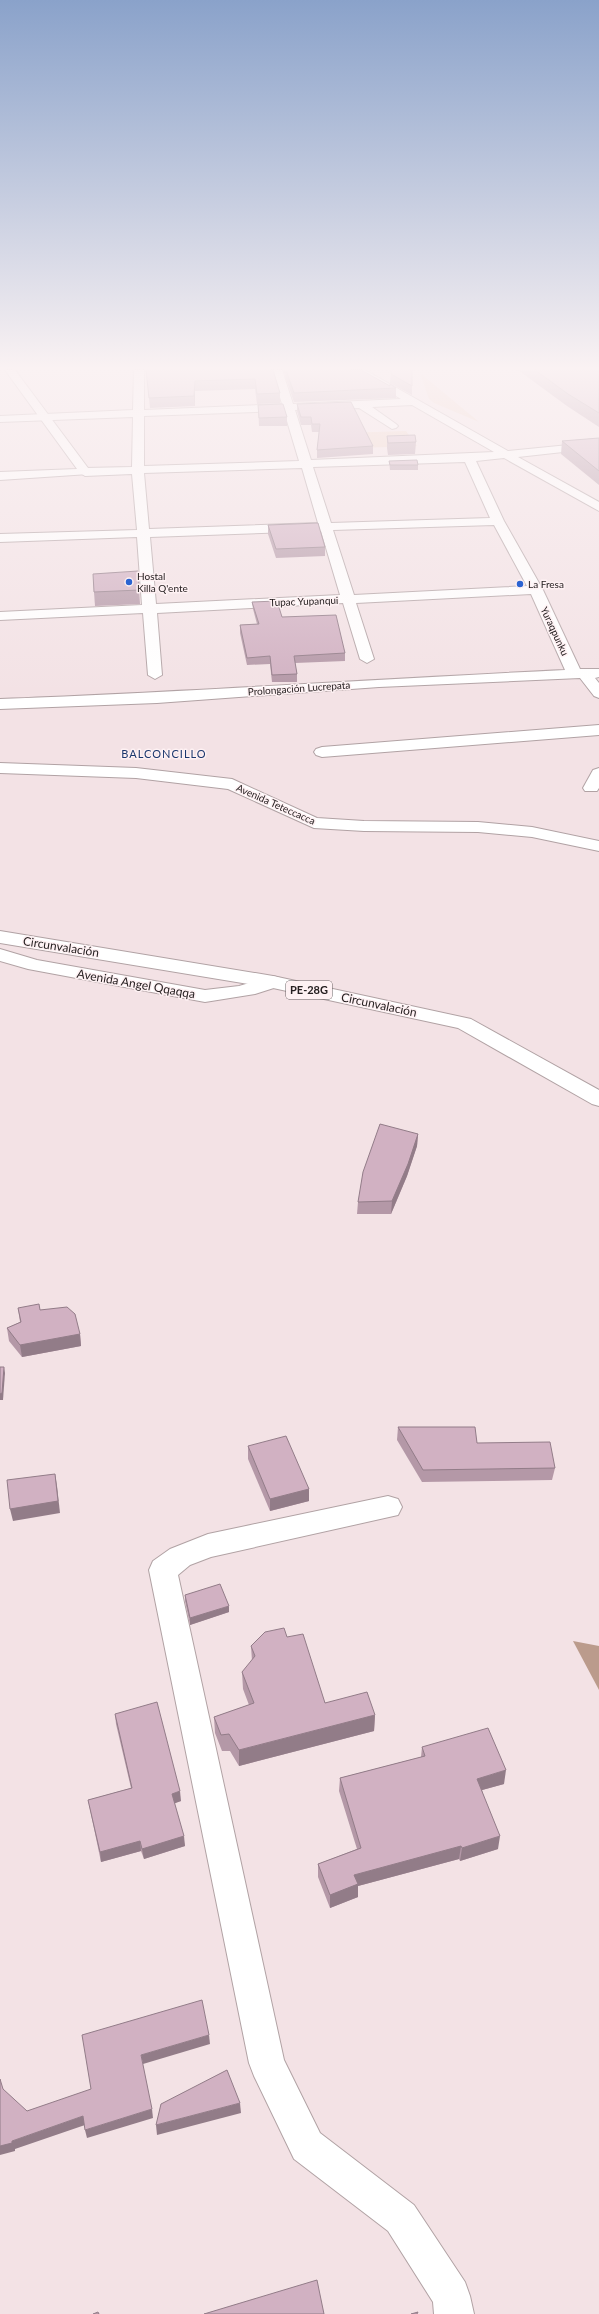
<svg xmlns="http://www.w3.org/2000/svg" width="599" height="2314" viewBox="0 0 599 2314" font-family="Lato,sans-serif">
<rect width="100%" height="100%" fill="#f3e2e5"/>
<g fill="#edd1c3">
<polygon points="420,373 479,422 434,403 429,399"/>
<polygon points="406,431 417,446 357,448 344,433"/>
</g>
<polygon fill="#bb9b8c" points="573,1641 599,1646 599,1690"/>
<g fill="none" stroke-linecap="round" stroke-linejoin="round">
<g stroke="#b1a2a4" stroke-width="2">
<g id="minor">
<path d="M 134,370 L 144,370 L 144,410 L 282,404 L 272,370 L 282,370 L 293,404 L 401,399 L 352,370 L 365,370 L 508,451 L 599,442 L 599,448 L 518,457 L 599,502 L 599,511 L 504,458 L 476,461 L 504,521 L 543,590 L 580,669 L 599,669 L 599,677 L 595,678 L 599,683 L 599,698 L 594,696 L 580,678 L 379,687 L 157,703 L 0,709 L 0,699 C 189,692 377,679 565,670 L 531,594 L 356,603 L 374,659 L 367,663 L 360,659 L 343,603 L 157,613 L 162,675 L 155,679 L 148,675 L 143,613 L 0,620 L 0,612 L 142,605 L 137,537 L 0,542 L 0,534 L 137,530 L 132,474 L 85,476 L 79,472 L 85,468 L 132,467 L 133,417 L 0,422 L 0,416 L 133,410 ZM 412,405 L 494,452 L 311,460 L 295,410 L 359,408 L 392,429 L 396,428 L 398,426 L 396,424 L 372,407 ZM 284,411 L 299,461 L 144,466 L 144,416 ZM 465,462 L 490,518 L 331,523 L 313,467 ZM 302,468 L 318,523 L 149,529 L 144,473 ZM 494,525 L 527,586 L 354,595 L 333,530 ZM 321,531 L 340,595 L 156,604 L 150,537 Z"/>
<polygon points="599,725 599,735 322,757 316,755 314,752 316,749 322,747"/>
<polygon points="0,763 136,768 232,779 317,818 364,821 478,822 532,827 599,841 599,851 532,837 478,832 364,831 314,828 228,789 136,778 0,773"/>
<polygon points="599,768 599,788 597,791 585,791 583,788 593,770"/>
<polygon points="0,949 37,960 205,990 239,986 273,976 280,978 283,982 280,986 255,994 205,1002 28,969 0,961"/>
<polygon points="388,1496 398,1499 402,1507 398,1515 211,1557 190,1565 178,1575 284,2060 320,2133 414,2205 465,2282 470,2296 474,2314 434,2314 433,2302 388,2231 294,2159 254,2076 249,2063 149,1570 153,1561 170,1549 208,1534"/>
</g>
</g>
<g stroke="#b1a2a4" stroke-width="2">
<polygon id="tertiary" points="5,370 15,370 91,472 89,474 0,480 0,472 77,469"/>
</g>
<g stroke="#b1a2a4" stroke-width="2">
<polygon id="trunk" points="0,931 273,976 471,1019 599,1090 599,1106 592,1104 458,1028 273,988 0,943"/>
</g>
<use href="#minor" fill="#fff" fill-rule="evenodd"/>
<use href="#tertiary" fill="#fff" fill-rule="evenodd"/>
<use href="#trunk" fill="#fff" fill-rule="evenodd"/>
</g>
<g fill="#b498a7">
<polygon points="146,370 273,370 280,393 280,403 257,404 255,389 195,391 195,406 150,408"/>
<polygon points="283,370 361,370 390,386 396,388 396,398 294,402"/>
<polygon points="391,370 412,386 412,395 390,383"/>
<polygon points="518,370 599,370 599,427 567,406"/>
<polygon points="297,404 373,446 373,454 317,458 317,450 319,432 312,432 311,425 301,425 297,411"/>
<polygon points="258,405 287,417 287,426 259,426"/>
<polygon points="387,436 416,442 415,454 388,455 387,448"/>
<polygon points="599,438 599,485 561,454 562,441"/>
<polygon points="389,461 418,465 418,470 390,470"/>
<polygon points="268,525 325,547 325,556 276,558 268,534"/>
<polygon points="138,571 140,604 95,606 94,592"/>
<polygon points="252,602 282,617 345,653 345,661 295,663 297,674 297,682 272,682 270,664 247,665 240,633 240,625 257,624 253,609"/>
<polygon points="418,1134 417,1146 407,1176 391,1214 357,1214 358,1202"/>
<polygon points="18,1308 40,1310 80,1334 81,1346 22,1357 9,1341 7,1328 20,1322"/>
<polygon points="398,1427 477,1443 555,1468 552,1480 422,1482 397,1440"/>
<polygon points="248,1446 309,1489 309,1501 270,1511 248,1459"/>
<polygon points="185,1595 229,1612 190,1625 185,1601"/>
<polygon points="287,1637 325,1703 375,1715 374,1731 239,1766 230,1751 222,1751 215,1733 214,1717 249,1705 243,1689 242,1672 252,1661 251,1646"/>
<polygon points="115,1714 181,1801 174,1803 185,1846 144,1859 141,1851 101,1862 88,1800 131,1788 116,1724"/>
<polygon points="422,1747 504,1784 482,1790 498,1849 460,1861 459,1859 358,1886 358,1897 330,1908 318,1877 318,1864 357,1849 339,1791 340,1778 421,1757"/>
</g>
<g fill="#927c88">
<polygon points="195,381 195,406 194,396"/>
<polygon points="418,1134 417,1146 407,1176 391,1214 392,1201"/>
<polygon points="80,1334 81,1346 22,1357 20,1345"/>
<polygon points="4,1367 5,1373 3,1400 0,1400 0,1394"/>
<polygon points="55,1474 57,1486 60,1513 13,1521 10,1509"/>
<polygon points="309,1489 309,1501 270,1511 270,1499"/>
<polygon points="229,1606 229,1612 190,1625 190,1618"/>
<polygon points="375,1715 374,1731 239,1766 239,1750"/>
<polygon points="506,1770 504,1784 475,1792 477,1779"/>
<polygon points="180,1791 181,1801 173,1804 172,1794"/>
<polygon points="184,1836 185,1846 144,1859 142,1849"/>
<polygon points="500,1836 498,1849 460,1861 462,1848"/>
<polygon points="140,1841 141,1851 101,1862 100,1852"/>
<polygon points="461,1846 459,1859 358,1886 358,1897 330,1908 330,1895 354,1875"/>
<polygon points="209,2035 210,2044 143,2064 141,2055"/>
<polygon points="240,2103 241,2113 157,2135 156,2125"/>
<polygon points="152,2109 153,2118 87,2138 85,2130"/>
<polygon points="83,2116 85,2125 15,2149 15,2151 0,2155 0,2146 12,2141"/>
</g>
<g fill="#d1b1c2" stroke="#927c88">
<polygon points="146,370 273,370 280,393 257,394 255,379 195,381 194,396 149,398"/>
<polygon points="286,370 361,370 390,386 390,384 396,388 294,393"/>
<polygon points="391,370 412,370 412,386 391,374"/>
<polygon points="535,370 599,370 599,413 568,394"/>
<polygon points="351,402 373,446 317,450 320,424 312,424 311,417 301,417 297,404"/>
<polygon points="283,404 287,417 259,418 258,405"/>
<polygon points="415,435 416,442 388,443 387,436"/>
<polygon points="599,438 599,471 562,441"/>
<polygon points="417,460 418,465 390,465 389,461"/>
<polygon points="318,523 325,547 276,549 268,525"/>
<polygon points="138,571 139,590 94,592 93,574"/>
<polygon points="277,601 282,617 336,615 345,653 294,656 297,674 272,675 270,656 247,658 240,625 259,624 252,602"/>
<polygon points="380,1124 418,1134 408,1164 392,1201 358,1202 363,1172"/>
<polygon points="39,1304 40,1310 67,1307 75,1314 80,1334 20,1345 7,1328 21,1322 18,1308"/>
<polygon points="0,1367 4,1367 2,1393 0,1394"/>
<polygon points="398,1427 475,1427 477,1443 550,1442 555,1468 423,1470"/>
<polygon points="286,1436 309,1489 270,1499 248,1446"/>
<polygon points="55,1474 58,1501 10,1509 7,1480"/>
<polygon points="220,1584 229,1606 190,1618 185,1595"/>
<polygon points="284,1628 287,1637 303,1634 325,1703 367,1692 375,1715 239,1750 229,1734 221,1735 214,1717 254,1703 242,1672 255,1656 251,1646 265,1632"/>
<polygon points="157,1702 180,1791 172,1794 184,1836 142,1849 140,1841 100,1852 88,1800 132,1788 115,1714"/>
<polygon points="488,1728 506,1770 477,1779 500,1836 462,1848 461,1846 354,1875 358,1884 330,1895 318,1864 361,1848 340,1778 425,1756 422,1747"/>
<polygon points="202,2000 209,2035 141,2055 152,2109 85,2130 83,2116 12,2141 12,2143 0,2146 0,2079 3,2089 27,2111 91,2089 82,2035"/>
<polygon points="227,2070 240,2103 156,2125 161,2104"/>
<polygon points="317,2280 324,2314 204,2314"/>
<polygon points="98,2312 99,2314 93,2314"/>
<polygon points="418,2312 417,2314 411,2314"/>
</g>
<linearGradient id="sky" x2="0" y2="1"><stop stop-color="#8aa2ca"/><stop offset="0.53" stop-color="#faf2f3"/><stop offset="1" stop-color="#faf2f3" stop-opacity="0"/></linearGradient>
<rect width="599" height="694" fill="url(#sky)"/>
<g fill="#2b63d1" stroke="#fef1f3" stroke-width="1.5">
<circle cx="129" cy="582" r="4"/>
<circle cx="520" cy="584" r="4"/>
</g>
<g text-anchor="middle" stroke-width="3" stroke-linejoin="round" paint-order="stroke">
<g font-size="10" fill="#262021" stroke="#fef1f3" text-anchor="start">
<text x="137" y="580">Hostal<tspan x="137" dy="12">Killa Q'ente</tspan></text>
<text x="528" y="588">La Fresa</text>
</g>
<g font-size="10" fill="#262021" stroke="#fef1f3">
<text transform="translate(304 601) rotate(-2)" y="4">Tupac Yupanqui</text>
<text transform="translate(555 631) rotate(65)" y="4">Yuraqpunku</text>
<text transform="translate(299 688) rotate(-4)" y="4">Prolongación Lucrepata</text>
<text transform="translate(276 804) rotate(24)" y="4">Avenida Teteccacca</text>
</g>
<g font-size="11" letter-spacing="1" fill="#1b376d" stroke="#fef1f3">
<text x="164" y="758">BALCONCILLO</text>
</g>
<rect fill="#fef1f3" stroke="#675f60" stroke-width="1" x="286" y="981" width="46" height="18" rx="3"/>
<g font-size="11" font-weight="bold" fill="#262021">
<text x="309" y="994">PE-28G</text>
</g>
<g font-size="12" fill="#262021" stroke="#fef1f3">
<text transform="translate(61 947) rotate(9)" y="4">Circunvalación</text>
<text transform="translate(136 984) rotate(10)" y="4">Avenida Angel Qqaqqa</text>
<text transform="translate(379 1005) rotate(12)" y="4">Circunvalación</text>
</g>
</g>
</svg>
